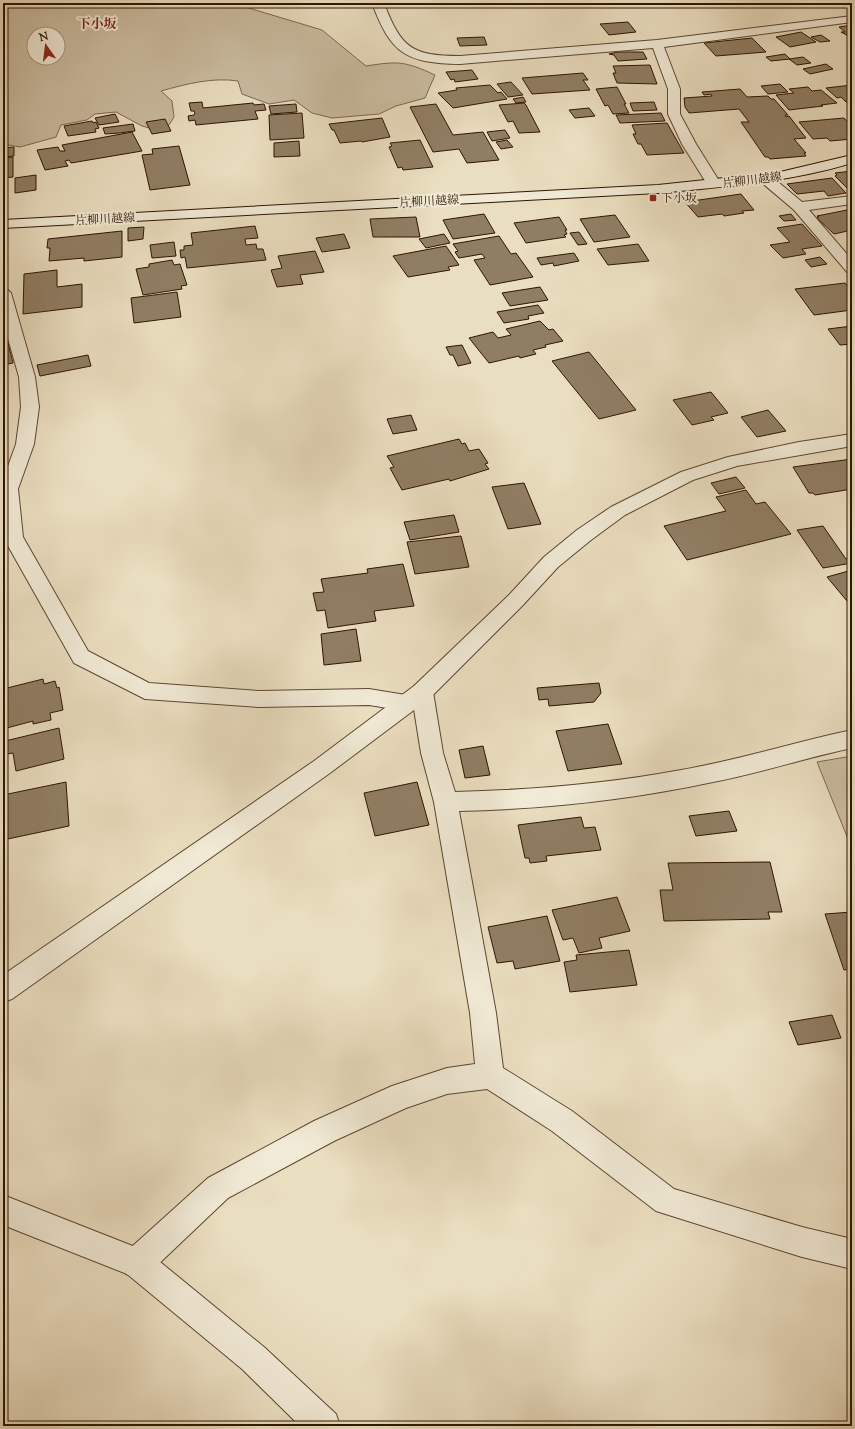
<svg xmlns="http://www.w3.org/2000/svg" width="855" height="1429" viewBox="0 0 855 1429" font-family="'Sorts Mill Goudy','Noto Serif JP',serif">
<rect width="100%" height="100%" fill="#eadec0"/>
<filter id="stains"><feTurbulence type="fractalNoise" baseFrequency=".005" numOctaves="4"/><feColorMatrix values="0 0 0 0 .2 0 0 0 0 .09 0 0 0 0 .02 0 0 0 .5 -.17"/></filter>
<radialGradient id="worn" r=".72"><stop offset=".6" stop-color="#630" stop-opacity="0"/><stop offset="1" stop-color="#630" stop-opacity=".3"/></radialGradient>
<g fill="#cabca0" stroke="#7c6850" fill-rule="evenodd">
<path d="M 3,3 L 232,3 L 322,30 L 366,66 C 398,61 405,61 435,75 L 425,98 L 396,106 L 379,114 L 332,118 L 312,113 L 294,100 L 269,104 L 242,94 L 238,81 C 213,77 186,84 161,91 L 172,101 L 174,117 L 169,125 L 153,129 L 142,126 L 116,112 L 95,114 L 87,120 L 61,125 L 56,137 L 20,147 L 3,144 ZM 34,34 L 58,34 L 58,58 L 34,58 Z"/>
<polygon points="852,756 852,849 817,762"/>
</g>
<g fill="#907e64" stroke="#2e1501">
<polygon points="628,22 636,32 609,35 600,24"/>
<polygon points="852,25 852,38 841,32 845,32 839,27"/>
<polygon points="801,32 816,42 790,47 776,37"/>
<polygon points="821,35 830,41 820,42 811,37"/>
<polygon points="484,37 487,45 460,46 457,38"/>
<polygon points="752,38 766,52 716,56 704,43"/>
<polygon points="618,52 643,52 647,59 618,61 614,55 609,54"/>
<polygon points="785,54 790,59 771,61 766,57"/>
<polygon points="803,57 811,63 797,65 789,59"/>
<polygon points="826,64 833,69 810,74 803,69"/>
<polygon points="650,65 657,84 617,83 613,73 616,73 613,66"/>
<polygon points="472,70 478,79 455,82 454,79 451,80 446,72"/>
<polygon points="583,73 588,80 583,80 590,90 532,94 522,78"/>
<polygon points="511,82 523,95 508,97 497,84"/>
<polygon points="780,84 788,92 768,94 761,86"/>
<polygon points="490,85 498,93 501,92 507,99 453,108 438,93 457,90 456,88"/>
<polygon points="852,85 852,101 846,102 841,97 837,98 826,88"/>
<polygon points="617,87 626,104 624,104 629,113 613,114 608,105 605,106 596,89"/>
<polygon points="808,87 812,91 821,90 837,103 821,105 823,106 789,110 776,95 794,93 789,89"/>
<polygon points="740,89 747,97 768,96 771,99 774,99 788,115 785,115 786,117 789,116 806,138 794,139 806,153 804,153 806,156 770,159 768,157 765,157 741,122 749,122 739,109 689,113 685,107 684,98 712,96 711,94 704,95 702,92"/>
<polygon points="523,97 526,102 516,103 513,99"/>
<polygon points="202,102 203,108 253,103 254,105 264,104 266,110 255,111 258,119 196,125 195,120 189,121 188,116 194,115 195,113 194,111 191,111 189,103"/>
<polygon points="654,102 657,110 633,111 630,103"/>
<polygon points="524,103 526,105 540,132 519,133 513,121 508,122 499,105"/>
<polygon points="296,104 297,112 271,114 269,106"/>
<polygon points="436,104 453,135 483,132 499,160 467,163 459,149 433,152 410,107"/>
<polygon points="589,108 595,116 575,118 569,110"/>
<polygon points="302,113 304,138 270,140 269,115"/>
<polygon points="661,113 665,121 620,123 616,115"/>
<polygon points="115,114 119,122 99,125 95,118"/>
<polygon points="382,118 390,137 362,142 361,141 340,143 334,130 332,130 329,124"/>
<polygon points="844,118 852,127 852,139 830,141 827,138 813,139 799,122"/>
<polygon points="165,119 171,131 152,134 146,122"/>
<polygon points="92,121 93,123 96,122 99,128 95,129 96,132 68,136 64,126"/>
<polygon points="667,123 684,153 647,155 641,144 638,144 633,134 636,134 632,125"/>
<polygon points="133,124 135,131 119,133 105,134 103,128"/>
<polygon points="505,130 510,138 492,141 487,132"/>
<polygon points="132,132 142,151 71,163 69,160 65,161 68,166 45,170 37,150 58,147 60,151 65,151 62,145"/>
<polygon points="420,140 433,167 403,170 402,167 398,168 389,147 392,146 390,143"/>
<polygon points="507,140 513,147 501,149 496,142"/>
<polygon points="299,141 300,156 274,157 274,143"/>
<polygon points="179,146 190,185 150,190 142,155 153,154 152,149"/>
<polygon points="14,147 14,156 3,157 3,148"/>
<polygon points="13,157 13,177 3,178 3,158"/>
<polygon points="852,171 852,189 849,190 835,176 837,175 835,173"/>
<polygon points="36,175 36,190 15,193 15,178"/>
<polygon points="832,178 846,193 828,196 824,191 797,194 787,184"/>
<polygon points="741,194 754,210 742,211 744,213 724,216 722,214 698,217 685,202"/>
<polygon points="852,209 852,230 834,234 817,218 819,217 817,216"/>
<polygon points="484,214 495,233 453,239 443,220"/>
<polygon points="791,214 796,220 784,221 779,216"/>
<polygon points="615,215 630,237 594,242 580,219"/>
<polygon points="416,217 420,237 373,237 370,219"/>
<polygon points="559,217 567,230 565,230 567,234 564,235 566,237 526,243 514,223"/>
<polygon points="802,224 822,246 802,249 806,254 783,258 770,245 790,242 777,228"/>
<polygon points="255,226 258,238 245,239 246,245 256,244 257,249 263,249 266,260 187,268 185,257 181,258 180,250 184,250 184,246 193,245 191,233"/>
<polygon points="144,227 143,239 128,241 128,228"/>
<polygon points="122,231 122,257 84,261 84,258 49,261 50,248 47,248 48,239"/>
<polygon points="579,232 587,244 578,245 570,233"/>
<polygon points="344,234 350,248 322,252 316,238"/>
<polygon points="444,234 450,243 426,248 419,239"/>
<polygon points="499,236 511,254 516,253 533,277 490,285 474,260 485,258 482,254 459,258 455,252 458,251 453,244"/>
<polygon points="174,242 176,256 152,258 150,245"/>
<polygon points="638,244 649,261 608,265 597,249"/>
<polygon points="446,246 459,265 448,267 450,270 408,277 393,256"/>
<polygon points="315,251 324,272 300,275 303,284 277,287 271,270 282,268 278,256"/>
<polygon points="574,253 579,261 554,266 553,263 541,265 537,258"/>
<polygon points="820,257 827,264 811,267 805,260"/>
<polygon points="172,260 174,265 180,264 187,285 181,286 182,289 143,295 136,269 149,267 149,264"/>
<polygon points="57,270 57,287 82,284 82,307 23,314 24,274"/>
<polygon points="845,283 852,292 852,310 814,315 795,289"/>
<polygon points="540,287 548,300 510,306 502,293"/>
<polygon points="177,292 181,317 134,323 131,298"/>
<polygon points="538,305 544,313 528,316 529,319 504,323 497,312"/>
<polygon points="540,321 549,330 553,329 563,341 545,345 546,347 533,350 536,354 520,358 519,356 489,363 469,338 493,332 498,338 511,335 506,329"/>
<polygon points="852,326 852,344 840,345 828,329"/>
<polygon points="8,343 13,363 3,365 3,344"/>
<polygon points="462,345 471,363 458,366 453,355 450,355 446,347"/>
<polygon points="589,352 636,410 599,419 552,361"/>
<polygon points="88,355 91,366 40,376 37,365"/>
<polygon points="711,392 728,413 711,417 714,420 692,425 673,400"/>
<polygon points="768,410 786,431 757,437 741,417"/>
<polygon points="411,415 417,430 393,434 387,419"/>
<polygon points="459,439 462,444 465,443 469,451 479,449 488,463 485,464 489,469 450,481 449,479 402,490 390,468 394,467 387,456"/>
<polygon points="852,459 852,489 815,495 813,493 809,493 793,467"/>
<polygon points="736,477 745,488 719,494 711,483"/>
<polygon points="524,483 541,524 508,529 492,487"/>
<polygon points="746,490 756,504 765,502 791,534 687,560 664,526 726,511 716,497"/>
<polygon points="454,515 459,532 410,540 404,522"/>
<polygon points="823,526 846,559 852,558 852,563 823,568 797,530"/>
<polygon points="461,536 469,567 415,574 407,542"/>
<polygon points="403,564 414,606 374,611 376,621 328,628 325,610 317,611 313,593 324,592 321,579 368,573 367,569"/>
<polygon points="852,570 852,607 827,577"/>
<polygon points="356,629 361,661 324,665 321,634"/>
<polygon points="43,679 44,684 55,681 57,688 59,687 63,710 50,713 51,720 33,724 33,721 3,729 3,689"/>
<polygon points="599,683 601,693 594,702 549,706 548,699 539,700 537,688"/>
<polygon points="608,724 622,764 568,771 556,731"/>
<polygon points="59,728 64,759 16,771 13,753 7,754 5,741"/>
<polygon points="483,746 490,775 465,778 459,750"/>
<polygon points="66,782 69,826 3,840 3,795"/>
<polygon points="417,782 429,825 375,836 364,793"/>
<polygon points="729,811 737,831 696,836 689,816"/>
<polygon points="581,817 584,828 595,827 601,850 546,856 547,861 530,863 529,858 525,858 518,825"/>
<polygon points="770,862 782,912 768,912 770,919 664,921 660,890 673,890 668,863"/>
<polygon points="617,897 630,931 599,938 602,948 579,953 573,938 563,940 552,910"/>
<polygon points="852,912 852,969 844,970 825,914"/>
<polygon points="547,916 560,961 515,969 513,961 497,963 488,927"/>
<polygon points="629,950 637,985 570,992 564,962 577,960 576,955"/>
<polygon points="832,1015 841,1038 798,1045 789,1022"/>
</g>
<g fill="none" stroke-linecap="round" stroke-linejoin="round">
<g stroke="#5d4731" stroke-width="2">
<g id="minor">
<path d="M 372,3 L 384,3 C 401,48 412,56 460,56 L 657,40 L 852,16 L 852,22 L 664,47 L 680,89 L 680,114 L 696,144 L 721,184 L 719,187 L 709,187 L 707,184 L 682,144 L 668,114 L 668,89 L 653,48 L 460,64 C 406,63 391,54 372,3 Z"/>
<polygon points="766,175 771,176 802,202 852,196 852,204 809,210 852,260 852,274 847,272 794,210 761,182 759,179 761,176"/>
<path d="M 3,288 L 8,290 L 11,293 L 35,377 L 39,407 L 34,444 L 18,489 L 23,537 L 88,651 L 149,683 L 259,691 L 369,689 L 412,696 L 411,692 L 414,686 L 422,684 L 430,686 L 433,692 L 443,753 L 455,792 C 531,790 606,784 681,770 C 739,760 795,742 852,730 L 852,748 C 805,758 760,773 713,782 C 629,800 545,809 459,811 L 496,1013 L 503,1068 L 572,1111 L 674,1189 L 802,1227 L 852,1239 L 852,1269 L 802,1257 L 656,1211 L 552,1131 L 487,1089 L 447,1094 L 406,1108 L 334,1141 L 228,1198 L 148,1274 L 137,1278 L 126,1274 L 122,1263 L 126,1252 L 208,1178 L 314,1121 L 392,1086 L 447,1068 L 475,1064 L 470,1013 L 434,802 L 421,753 L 414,709 L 406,711 L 369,705 L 259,707 L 145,699 L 74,663 L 3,537 L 3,480 L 16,444 L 21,407 L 19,377 L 3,321 Z"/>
</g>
</g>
<g stroke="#5d4731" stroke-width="2">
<g id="tertiary">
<polygon points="852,434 852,446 737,466 693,480 625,515 591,540 558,567 523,605 430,698 330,773 12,999 3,1002 3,975 314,761 414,686 509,595 544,557 577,530 611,507 681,472 728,457 799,442"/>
<polygon points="3,1195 148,1252 264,1347 336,1414 340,1426 300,1426 242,1369 127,1274 3,1225"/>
</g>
</g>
<g stroke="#2e1501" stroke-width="2">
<path id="secondary" d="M 852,155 L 852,163 C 789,182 724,187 658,193 L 3,228 L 3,220 L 658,185 L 780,172 Z"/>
</g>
<use href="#minor" fill="#f1ead6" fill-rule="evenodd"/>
<use href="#tertiary" fill="#f1ead6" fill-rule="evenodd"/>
<use href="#secondary" fill="#f1ead6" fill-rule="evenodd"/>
</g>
<rect fill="#8f2418" stroke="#f1ead6" stroke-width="1.5" x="649" y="194" width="8" height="8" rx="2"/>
<g text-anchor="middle" stroke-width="4" stroke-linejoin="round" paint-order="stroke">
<g font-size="12" fill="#2e1501" stroke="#f1ead6">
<text transform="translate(752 180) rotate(-7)" y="4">片柳川越線</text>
<text transform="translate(429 201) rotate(-3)" y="4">片柳川越線</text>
<text transform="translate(105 219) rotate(-3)" y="4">片柳川越線</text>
</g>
<g font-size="12" fill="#2e1501" stroke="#f1ead6" text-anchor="start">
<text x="661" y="202">下小坂</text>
</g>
<g font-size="13" font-weight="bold" fill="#7a1f14" stroke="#f1ead6">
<text x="97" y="28">下小坂</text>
</g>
</g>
<rect width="855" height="1429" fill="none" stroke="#eadec0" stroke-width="16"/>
<rect x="4" y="4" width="847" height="1421" fill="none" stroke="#2e1501" stroke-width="2"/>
<rect x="8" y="8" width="839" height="1413" fill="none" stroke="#2e1501"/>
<g transform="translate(46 46) rotate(346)"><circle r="19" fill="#f1ead6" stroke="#a39581"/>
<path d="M0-3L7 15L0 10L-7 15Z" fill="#8f2418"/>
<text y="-6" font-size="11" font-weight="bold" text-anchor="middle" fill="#2e1501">N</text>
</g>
<rect width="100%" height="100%" filter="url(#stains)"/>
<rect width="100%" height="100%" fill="url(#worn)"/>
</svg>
